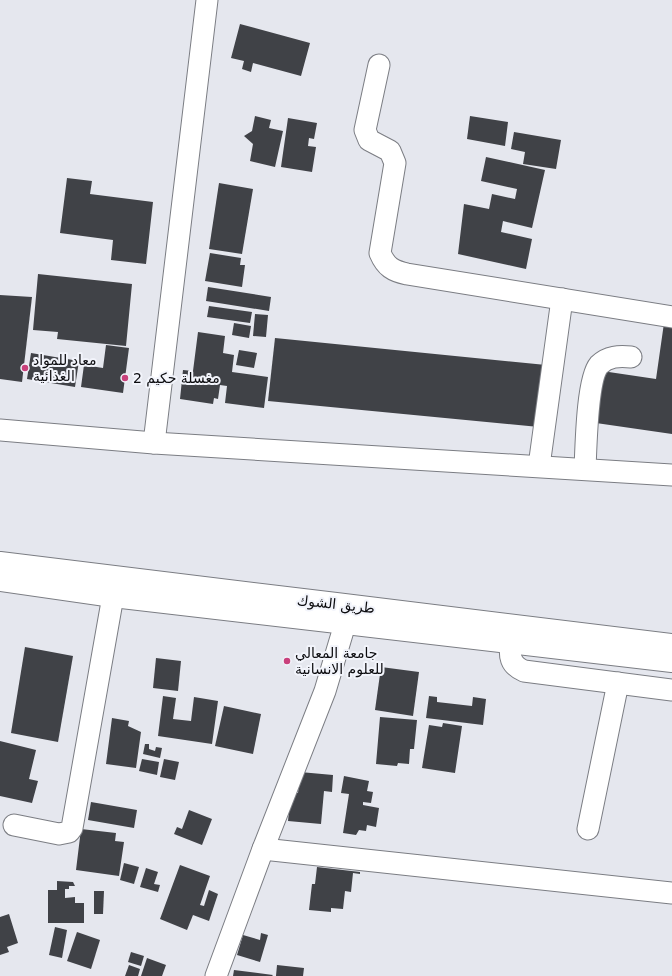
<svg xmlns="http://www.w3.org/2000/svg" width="672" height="976" viewBox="0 0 672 976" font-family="'DejaVu Sans','Noto Naskh Arabic',sans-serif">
<rect width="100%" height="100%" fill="#e5e7ee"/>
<g fill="#404247">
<polygon points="240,24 310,43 301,76 253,63 251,72 242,69 244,61 231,58"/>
<polygon points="255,116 271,120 269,128 283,131 275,167 250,161 253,144 244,136 252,131"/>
<polygon points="470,116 508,122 505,146 467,139"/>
<polygon points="288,118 317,123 314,139 309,138 308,146 316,147 312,172 281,167"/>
<polygon points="514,132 561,140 556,169 523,164 525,152 511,149"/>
<polygon points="486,157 545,170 532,228 503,221 501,232 532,239 526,269 458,254 464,204 489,209 492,194 515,199 517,189 481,181"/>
<polygon points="67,178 92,181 90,194 153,202 146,264 111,260 113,240 60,233"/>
<polygon points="219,183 253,189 242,254 209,249"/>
<polygon points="210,253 241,258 240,265 245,265 242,287 205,281"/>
<polygon points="38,274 132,284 126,346 57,339 58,332 33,330"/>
<polygon points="208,287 271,297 269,311 206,301"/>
<polygon points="0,295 32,297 22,382 0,379"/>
<polygon points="209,306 252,312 250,323 207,317"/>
<polygon points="255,314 268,315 266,337 253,336"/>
<polygon points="234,323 251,326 249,338 232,335"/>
<polygon points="664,323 672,324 672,434 596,423 602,371 656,379"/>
<polygon points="198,332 225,336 223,353 234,355 232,372 268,377 264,408 225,403 227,386 220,385 218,399 214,398 213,404 180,399 183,370 193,371"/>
<polygon points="275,338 546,365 539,427 268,401"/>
<polygon points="106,345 129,348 123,393 81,387 84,365 103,368"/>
<polygon points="239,350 257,353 254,368 236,365"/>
<polygon points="31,353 79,361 75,387 27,379"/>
<polygon points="25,647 73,656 58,742 11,733"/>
<polygon points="156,658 181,661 178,691 153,688"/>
<polygon points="381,667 419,672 413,716 375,710"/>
<polygon points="163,696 176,698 173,719 191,721 194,697 218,701 212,744 158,736"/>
<polygon points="429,696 437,697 437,702 472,706 473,697 486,699 483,725 426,718"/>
<polygon points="224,706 261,714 253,754 215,746"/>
<polygon points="380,717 417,720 414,749 410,749 409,764 398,763 397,766 376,764"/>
<polygon points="112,718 129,721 128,726 141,732 136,768 106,764"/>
<polygon points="443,723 462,726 455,773 422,768 429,725 442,727"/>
<polygon points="0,741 36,750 29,779 38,781 32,803 0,796"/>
<polygon points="145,744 149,744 149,749 155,751 156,747 162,748 160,758 143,754"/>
<polygon points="142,759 159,762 157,775 139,771"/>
<polygon points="164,759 179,762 175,780 160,777"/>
<polygon points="300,772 333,775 332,792 324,791 321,824 288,821 291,792 298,793"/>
<polygon points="344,776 369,781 367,791 373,792 371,803 363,802 363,805 379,808 376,827 367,825 366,831 359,830 356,835 343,833 349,794 341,793"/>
<polygon points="91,802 137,810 134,828 88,820"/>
<polygon points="189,810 212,819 202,845 174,834 177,827 182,829"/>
<polygon points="81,829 116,833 115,841 124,842 119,876 76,870"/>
<polygon points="124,863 139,867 134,884 120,880"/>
<polygon points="180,865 210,876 200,905 204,906 209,890 218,894 209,921 193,915 187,930 160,919"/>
<polygon points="317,867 360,872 360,874 353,873 351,892 345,891 343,909 331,908 331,912 309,910 312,884 315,884"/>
<polygon points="146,868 158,872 154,884 160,885 158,892 140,887"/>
<polygon points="57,881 73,882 75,886 69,886 69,889 65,889 65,898 75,897 75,903 84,903 84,923 48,923 48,890 57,890"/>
<polygon points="94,891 104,891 103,914 94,914"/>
<polygon points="9,914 18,943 7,947 9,952 0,955 0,917"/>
<polygon points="55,927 67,930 62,958 49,955"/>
<polygon points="77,932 100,940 91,969 67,961"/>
<polygon points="261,933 268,935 260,962 237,955 243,935 260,940"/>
<polygon points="131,952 144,956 141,966 128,962"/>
<polygon points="147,958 166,965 162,976 141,976"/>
<polygon points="129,965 140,969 138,976 125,976"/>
<polygon points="277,965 304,968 303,976 276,976"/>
<polygon points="234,970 273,975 272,976 233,976"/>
</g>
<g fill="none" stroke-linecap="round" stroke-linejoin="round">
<g stroke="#7b7d83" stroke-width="23">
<g id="minor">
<path d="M 379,65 L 365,130 L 369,140 L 390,151 L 395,163 L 380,253 C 386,267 393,271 407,274 L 672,317"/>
<polyline points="0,430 154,443 672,475"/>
<polyline points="154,443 207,0"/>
<polyline points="539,466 562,299"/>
<path d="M 585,469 C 586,448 587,379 599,365 C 608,356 619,356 631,357"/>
<path d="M 511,642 C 509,656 510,665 524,671 L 672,690"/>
<polyline points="14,825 59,834 69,832 72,828 113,596"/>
<polyline points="588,829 618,683"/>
<polyline points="263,849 672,893"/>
<polyline points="216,976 263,849 325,691 345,624"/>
</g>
</g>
<g stroke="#7b7d83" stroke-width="24">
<g id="major">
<path d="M 0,563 C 224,591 448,617 672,645"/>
<polyline points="0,580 113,596 672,661"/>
</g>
</g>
<use href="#minor" stroke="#fff" stroke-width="21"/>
<use href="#major" stroke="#fff" stroke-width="22"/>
</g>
<g fill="#c9407b" stroke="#f2f4fb" stroke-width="1.5">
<circle cx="25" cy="368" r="4"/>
<circle cx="125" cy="378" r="4"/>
<circle cx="287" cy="661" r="4"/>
</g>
<g text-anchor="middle" stroke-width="4" stroke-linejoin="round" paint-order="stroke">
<g font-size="14" fill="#0b0b0e" stroke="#f2f4fb" text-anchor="start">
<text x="33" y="365">معاد للمواد<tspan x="33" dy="16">الغذائية</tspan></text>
<text x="133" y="383">مغسلة حكيم 2</text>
<text x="295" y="658">جامعة المعالي<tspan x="295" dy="16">للعلوم الانسانية</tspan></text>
</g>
<g font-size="14" fill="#0b0b0e" stroke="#f2f4fb">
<text transform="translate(336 604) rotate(6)" y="5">طريق الشوك</text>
</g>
</g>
</svg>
